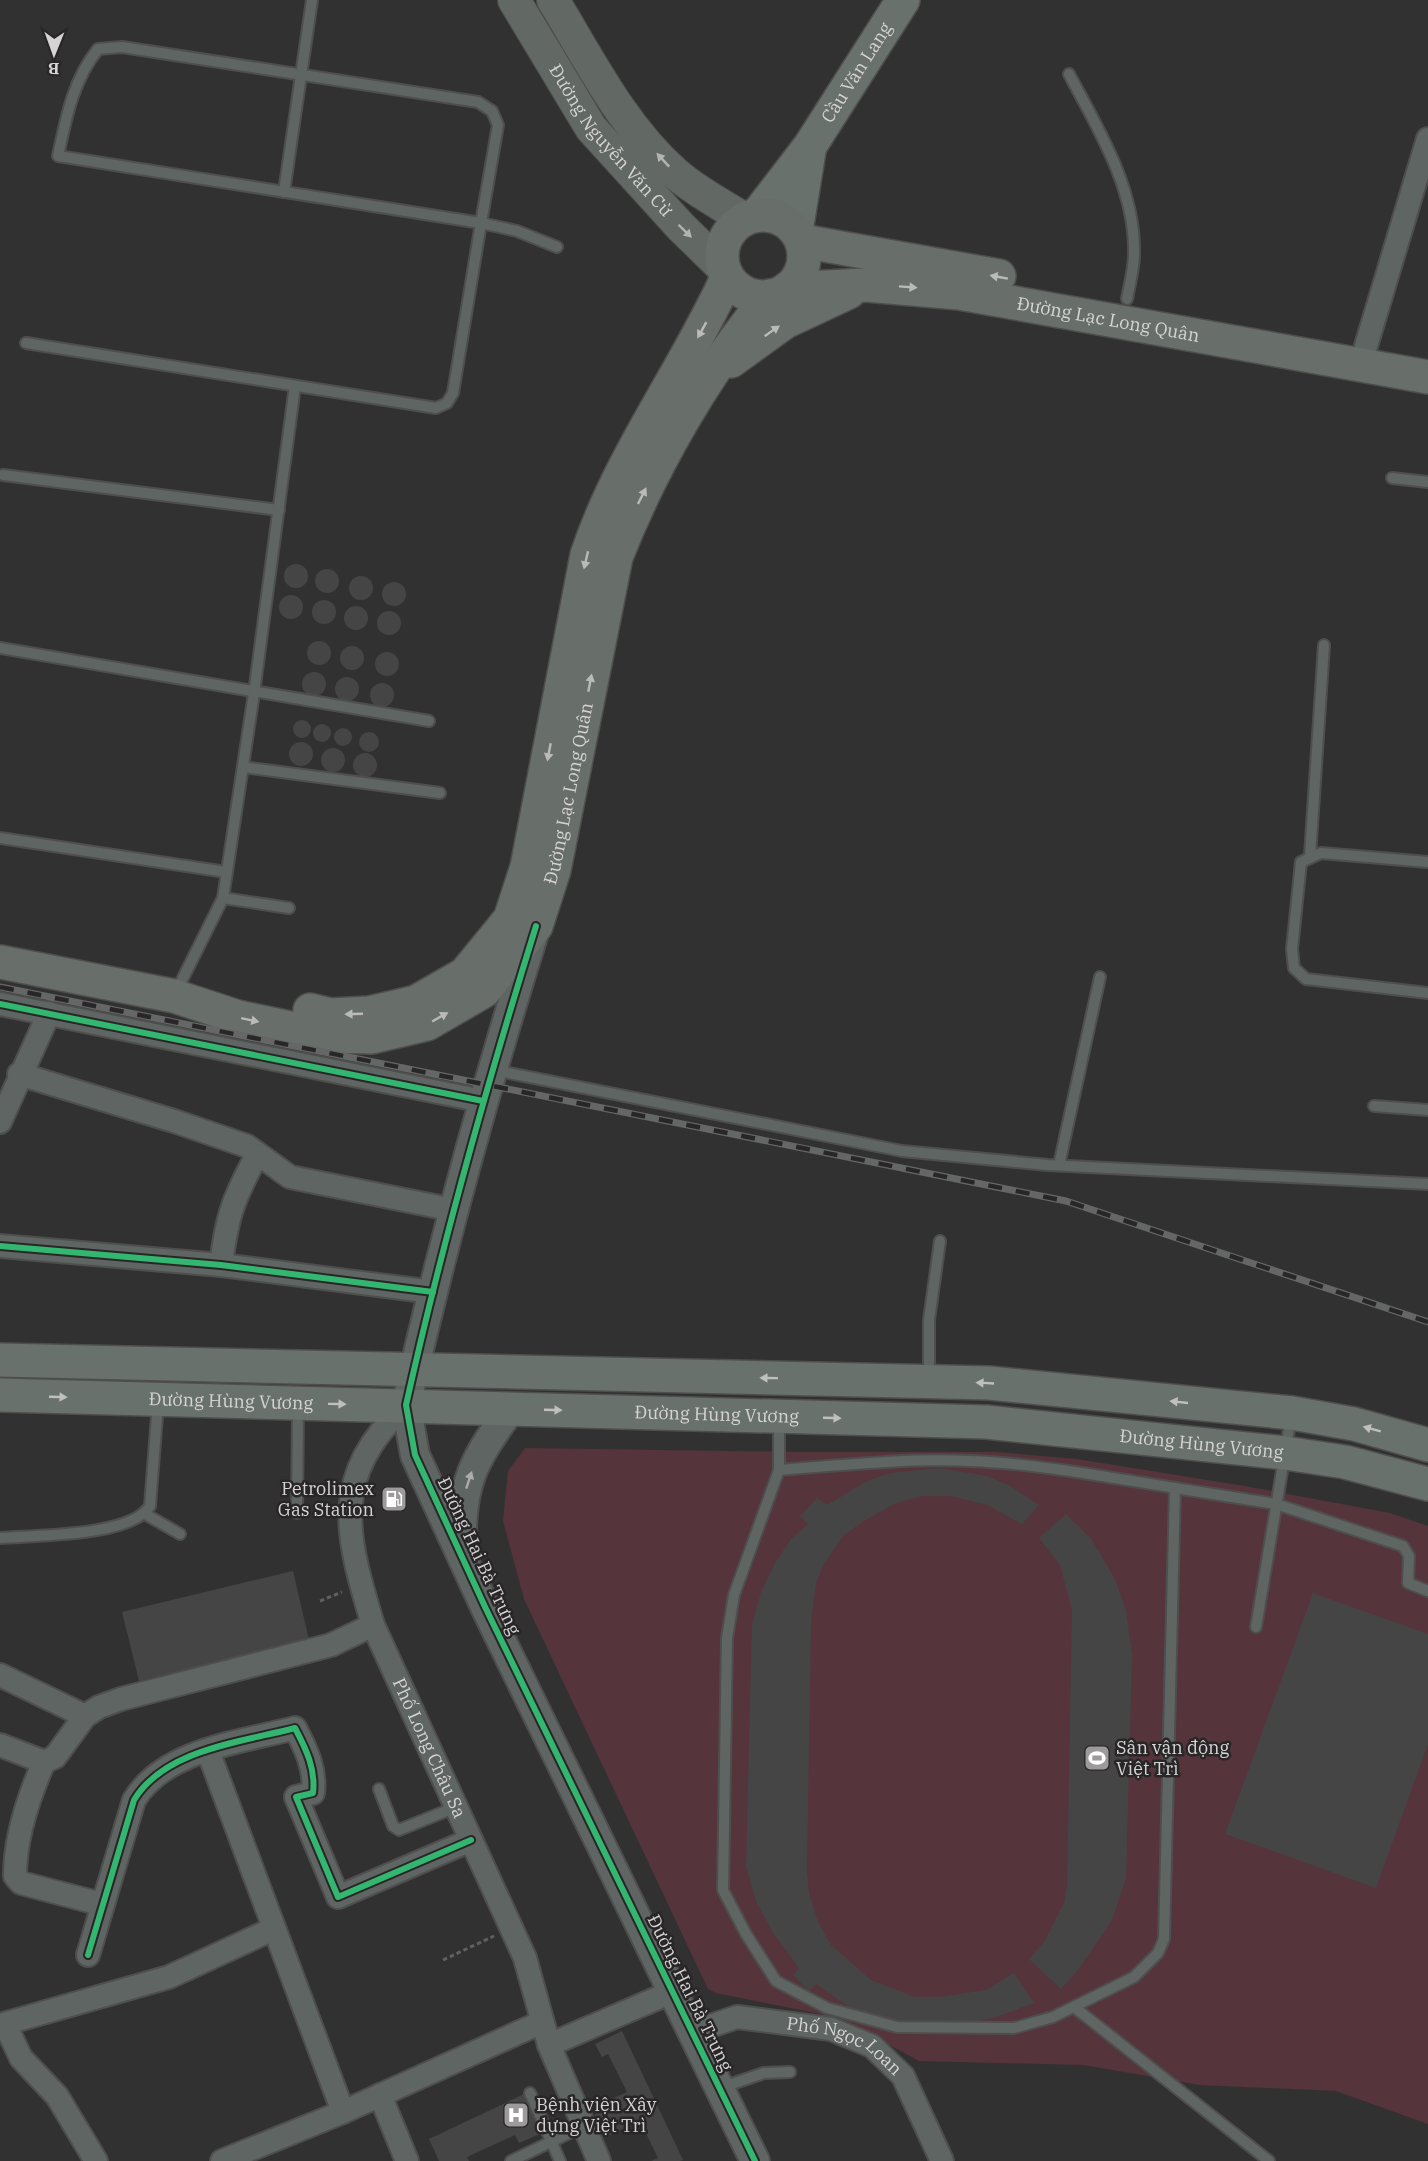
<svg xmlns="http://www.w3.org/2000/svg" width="1428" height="2161" viewBox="0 0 1428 2161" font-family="'IBM Plex Serif',serif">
<rect width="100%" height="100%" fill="#323131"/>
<polygon fill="#55343b" points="525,1448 804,1452 997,1452 1077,1459 1245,1486 1390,1513 1428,1526 1428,2124 1336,2091 1200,2085 1083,2065 919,2061 840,2018 716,1993 708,1989 524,1599 503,1521 508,1471"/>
<g fill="#464546">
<circle cx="296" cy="576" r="12"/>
<circle cx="327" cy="581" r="12"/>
<circle cx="361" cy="588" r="12"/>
<circle cx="394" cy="594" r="12"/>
<circle cx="291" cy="607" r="12"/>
<circle cx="324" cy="612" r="12"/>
<circle cx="356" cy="618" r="12"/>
<circle cx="389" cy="623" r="12"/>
<circle cx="319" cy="653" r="12"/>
<circle cx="352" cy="658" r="12"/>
<circle cx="387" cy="664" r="12"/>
<circle cx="314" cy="684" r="12"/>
<circle cx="347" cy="689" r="12"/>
<circle cx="382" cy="695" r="12"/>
<circle cx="302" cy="729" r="9"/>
<circle cx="322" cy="733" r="9"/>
<circle cx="343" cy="737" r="9"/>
<circle cx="369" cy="742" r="10"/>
<circle cx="301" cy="754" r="12"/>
<circle cx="333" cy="760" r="12"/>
<circle cx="365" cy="765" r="12"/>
<polygon points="940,1468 987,1476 1010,1486 1039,1505 1022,1524 987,1505 951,1496 922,1496 896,1503 864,1521 843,1536 824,1564 816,1583 811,1621 807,1870 809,1893 817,1919 830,1944 871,1980 915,1997 939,1997 986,1990 1014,1973 1034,2003 997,2017 966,2023 892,2022 849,2007 816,1984 809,1991 793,1975 799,1968 773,1933 756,1901 746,1866 752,1624 761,1592 775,1563 791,1539 808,1524 800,1516 817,1498 827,1505 867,1481 890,1473"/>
<polygon points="1066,1514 1092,1540 1115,1579 1126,1611 1132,1655 1126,1878 1112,1920 1078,1970 1061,1989 1029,1959 1045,1941 1064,1903 1067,1886 1072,1610 1060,1565 1039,1538"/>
<polygon points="293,1571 309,1640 139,1681 122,1612"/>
<polygon points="1313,1593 1428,1634 1428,1744 1376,1888 1225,1834"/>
<polygon points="622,2031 683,2160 680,2161 651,2161 658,2158 640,2121 605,2137 592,2108 627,2092 608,2054 602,2057 595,2044"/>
<polygon points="524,2094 542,2133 519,2143 515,2135 467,2157 469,2161 439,2161 429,2139"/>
</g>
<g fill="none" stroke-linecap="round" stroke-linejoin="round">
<g stroke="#4f4e4e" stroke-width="14">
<g id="service">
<path d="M 122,47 L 478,102 L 492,111 L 498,125 L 481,223 L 58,156 C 66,118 73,80 98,49 Z"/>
<path d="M 1069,74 C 1097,127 1134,186 1134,249 C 1135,266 1130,282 1127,299"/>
<polyline points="284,192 312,0"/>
<polyline points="26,343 436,408 447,403 453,393 481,223 517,231 557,247"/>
<polyline points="3,475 279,510"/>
<polyline points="1392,478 1428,482"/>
<polyline points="0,648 429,721"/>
<polyline points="243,767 440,793"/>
<polyline points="0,838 226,872"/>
<polyline points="1310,856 1324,645"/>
<polyline points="1428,862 1321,853 1301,862 1292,949 1294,968 1306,979 1428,993"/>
<polyline points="223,898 289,908"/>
<polyline points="175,994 223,898 254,693 295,386"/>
<polyline points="494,1070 902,1151 1048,1165 1428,1184"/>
<polyline points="1374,1106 1428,1110"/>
<polyline points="1059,1165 1100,977"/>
<polyline points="929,1378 929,1320 940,1241"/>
<path d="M 779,1419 L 779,1470 L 734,1595 L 727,1638 L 723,1890 L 746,1934 L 776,1981 L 827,2008 L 897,2027 L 1014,2028 L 1053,2017 L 1134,1977 L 1158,1953 L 1164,1939 L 1175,1488 C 1107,1477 1039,1464 971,1461 C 907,1458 842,1465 779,1470"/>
<polyline points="1175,1488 1276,1504 1403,1546 1409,1556 1408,1583 1428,1591"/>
<polyline points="297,1513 298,1406"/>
<polyline points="145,1514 180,1534"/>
<path d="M 0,1538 C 35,1535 131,1537 150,1506 L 158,1403"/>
<polyline points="1256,1627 1291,1417"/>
<polyline points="379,1789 393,1826 399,1830 456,1807"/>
<polyline points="1074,2007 1269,2161"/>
<polyline points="720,2088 764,2073 790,2072"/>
<polyline points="530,2093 560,2161"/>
<polyline points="511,2161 584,2126"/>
</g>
</g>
<g stroke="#4f4e4e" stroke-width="26">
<g id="minor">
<polyline points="1366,346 1428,139"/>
<polyline points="0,1004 483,1101"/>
<polyline points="19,1074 174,1121 247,1146 290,1177 454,1210"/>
<polyline points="0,1122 49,1013"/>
<polyline points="0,1246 221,1265 433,1292"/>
<path d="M 221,1265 C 227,1216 233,1199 257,1155"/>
<path id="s1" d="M 406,1405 C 329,1476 346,1535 373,1625 L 525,1958 L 549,2045 L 599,2161"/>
<polyline points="0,1675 85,1716"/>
<polyline points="0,1745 44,1762"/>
<polyline points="208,1751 343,2112"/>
<path d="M 101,1904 L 21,1883 L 15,1876 C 15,1837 28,1798 44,1762 L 55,1757 L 85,1716 L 99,1707 L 121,1699 L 331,1645 L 373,1625"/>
<path d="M 88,1955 L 134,1800 C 165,1749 242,1742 295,1728 C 306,1749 316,1769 313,1793 L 296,1797 L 338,1897 L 471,1840"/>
<polyline points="5,2024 21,2058 57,2096 96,2161"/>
<polyline points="0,2025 169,1977 273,1929"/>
<path id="s2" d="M 693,2032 L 737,2017 L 831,2029 L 872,2046 L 903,2076 L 942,2161"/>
<polyline points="549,2045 674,1991"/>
<polyline points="380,2095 407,2161"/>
<polyline points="222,2161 343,2112 542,2022"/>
</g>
</g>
<g stroke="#4f4e4e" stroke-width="32">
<g id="tertiary">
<path d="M 534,933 C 485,1089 442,1246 406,1405 L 415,1455 L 486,1609 L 755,2161"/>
<path d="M 462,1547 C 460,1484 474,1458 511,1409"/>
</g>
</g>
<g stroke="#4f4e4e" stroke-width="34">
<g id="secondary">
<path id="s3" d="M 514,0 L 591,128 L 681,227 L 722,267"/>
<path d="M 553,0 C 589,59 622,126 675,173 C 695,191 721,204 744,219"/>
</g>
</g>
<g stroke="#4f4e4e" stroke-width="36">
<g id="primary">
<path id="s4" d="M 757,215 L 810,146 L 903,0"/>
<polyline points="796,231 809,151"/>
<polyline points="0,1360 989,1383 1292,1413 1354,1424 1428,1445"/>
<path id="s5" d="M 0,1395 L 986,1422 L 1285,1453 L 1345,1462 L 1428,1484"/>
</g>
</g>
<g stroke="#4f4e4e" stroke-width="36">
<g id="trunk">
<circle cx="763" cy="256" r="41"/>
<polyline points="802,241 999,276"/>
<path id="s6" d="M 787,289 L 866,285 L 959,293 L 1428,377"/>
<polyline points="731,361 785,322 849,292"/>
<path id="s7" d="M 0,962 L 174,996 L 238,1017 L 328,1036 L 372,1037 L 427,1024 L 484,991 L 536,926 L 554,870 L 616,557 C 651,468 707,369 770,296"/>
<path d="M 310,1010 L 331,1015 L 369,1013 L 416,1002 L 465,974 L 510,919 L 527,867 L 587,555 C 620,456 684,372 727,278"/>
</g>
</g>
<g stroke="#5d615f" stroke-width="3" stroke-dasharray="4.5 3" stroke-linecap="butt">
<polyline points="320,1601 342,1592"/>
<polyline points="443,1960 494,1936"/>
</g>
<use href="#service" stroke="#5f6562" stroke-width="10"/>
<use href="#minor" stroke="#5f6562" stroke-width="22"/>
<use href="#tertiary" stroke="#5f6562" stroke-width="28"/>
<use href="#secondary" stroke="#626965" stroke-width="32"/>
<use href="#primary" stroke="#69716c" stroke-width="33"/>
<use href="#trunk" stroke="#686f6a" stroke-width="33"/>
<g stroke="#646766" stroke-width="7">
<polyline id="rail" points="0,987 1066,1201 1428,1322"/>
</g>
<use href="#rail" stroke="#292627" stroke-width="4.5" stroke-dasharray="14" stroke-linecap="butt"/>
<g stroke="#292627" stroke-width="10">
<g id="cycleway">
<path d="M 536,926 C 487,1084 442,1244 406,1405 L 415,1455 L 486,1609 L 755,2161"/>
<polyline points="0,1004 483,1101"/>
<polyline points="0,1246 221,1265 433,1292"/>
<path d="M 88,1955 L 134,1800 C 165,1749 242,1742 295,1728 C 306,1749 316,1769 313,1793 L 296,1797 L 338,1897 L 471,1840"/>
</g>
</g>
<use href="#cycleway" stroke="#33b770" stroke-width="6"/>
</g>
<defs><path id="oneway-solid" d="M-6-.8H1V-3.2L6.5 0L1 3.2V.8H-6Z" transform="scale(1.5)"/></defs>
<g fill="#b2b3b3">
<use href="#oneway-solid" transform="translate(663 160) rotate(-133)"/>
<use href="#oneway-solid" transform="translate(685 231) rotate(44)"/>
</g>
<g fill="#bababa">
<use href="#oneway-solid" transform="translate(999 277) rotate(-170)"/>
<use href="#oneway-solid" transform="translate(908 287) rotate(4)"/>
<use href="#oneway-solid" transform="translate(702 330) rotate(119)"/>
<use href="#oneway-solid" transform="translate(772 331) rotate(-35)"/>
<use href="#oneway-solid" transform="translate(642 496) rotate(-63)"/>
<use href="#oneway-solid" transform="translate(586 560) rotate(103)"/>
<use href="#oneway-solid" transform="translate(590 683) rotate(-79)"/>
<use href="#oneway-solid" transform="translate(549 752) rotate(101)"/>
<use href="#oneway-solid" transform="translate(354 1014) rotate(178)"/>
<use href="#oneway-solid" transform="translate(440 1017) rotate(-30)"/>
<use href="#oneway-solid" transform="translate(250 1020) rotate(12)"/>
</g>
<g fill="#bfbfbf">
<use href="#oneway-solid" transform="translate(769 1378) rotate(-179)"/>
<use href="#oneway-solid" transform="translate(985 1383) rotate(-177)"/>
<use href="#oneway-solid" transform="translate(58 1397) rotate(2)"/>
<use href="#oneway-solid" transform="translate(1179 1402) rotate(-174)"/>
<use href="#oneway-solid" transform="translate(337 1404) rotate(1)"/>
<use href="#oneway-solid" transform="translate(553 1410) rotate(2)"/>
<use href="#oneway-solid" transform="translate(832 1418) rotate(2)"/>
<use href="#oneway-solid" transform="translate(1372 1429) rotate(-165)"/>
</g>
<use fill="#acacac" href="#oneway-solid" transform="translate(469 1480) rotate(-72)"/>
<defs>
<g id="fuel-square" transform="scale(1.35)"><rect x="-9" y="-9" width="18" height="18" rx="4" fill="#9c9a9b" stroke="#292627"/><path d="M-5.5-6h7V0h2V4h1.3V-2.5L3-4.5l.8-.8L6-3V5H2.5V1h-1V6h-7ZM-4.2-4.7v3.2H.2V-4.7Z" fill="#fff"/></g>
<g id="stadium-square" transform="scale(1.35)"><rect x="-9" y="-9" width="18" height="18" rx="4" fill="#9c9a9b" stroke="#292627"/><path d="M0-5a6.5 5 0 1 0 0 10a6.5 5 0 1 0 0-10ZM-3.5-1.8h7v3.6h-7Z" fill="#fff"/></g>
<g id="hospital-square" transform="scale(1.35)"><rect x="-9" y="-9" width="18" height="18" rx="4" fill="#9c9a9b" stroke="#292627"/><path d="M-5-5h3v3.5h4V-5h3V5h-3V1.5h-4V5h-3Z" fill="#fff"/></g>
</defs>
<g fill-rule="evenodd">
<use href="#fuel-square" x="394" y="1499"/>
<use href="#stadium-square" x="1097" y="1758"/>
<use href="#hospital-square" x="516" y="2115"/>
</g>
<g text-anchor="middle" stroke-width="5" stroke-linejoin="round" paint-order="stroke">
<g font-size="18" fill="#d5d3d4" stroke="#292627">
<text dy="6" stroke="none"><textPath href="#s4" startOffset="174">Cầu Văn Lang</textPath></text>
<text dy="6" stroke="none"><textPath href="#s3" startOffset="171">Đường Nguyễn Văn Cừ</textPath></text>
<text dy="6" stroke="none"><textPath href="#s6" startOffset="324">Đường Lạc Long Quân</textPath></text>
<text dy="6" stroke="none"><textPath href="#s7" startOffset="723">Đường Lạc Long Quân</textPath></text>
<text dy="6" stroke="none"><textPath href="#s5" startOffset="231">Đường Hùng Vương</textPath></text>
<text dy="6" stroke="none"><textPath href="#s5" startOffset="717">Đường Hùng Vương</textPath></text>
<text dy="6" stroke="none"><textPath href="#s5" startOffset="1203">Đường Hùng Vương</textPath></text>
<text transform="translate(479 1556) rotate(65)" y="6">Đường Hai Bà Trưng</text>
<text dy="6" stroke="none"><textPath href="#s1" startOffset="375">Phố Long Châu Sa</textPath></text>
<text transform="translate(690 1993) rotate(64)" y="6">Đường Hai Bà Trưng</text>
<text dy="6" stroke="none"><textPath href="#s2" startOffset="160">Phố Ngọc Loan</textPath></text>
</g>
<g font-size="18" fill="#d5d3d4" stroke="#292627" text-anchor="start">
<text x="374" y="1495" text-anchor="end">Petrolimex<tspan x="374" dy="21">Gas Station</tspan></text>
<text x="1116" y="1754">Sân vận động<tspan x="1116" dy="21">Việt Trì</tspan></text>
<text x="536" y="2111">Bệnh viện Xây<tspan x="536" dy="21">dựng Việt Trì</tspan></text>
</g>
</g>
<g transform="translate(54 54) rotate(181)" stroke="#292627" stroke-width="4.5" paint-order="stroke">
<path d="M0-4.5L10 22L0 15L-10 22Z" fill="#d5d3d4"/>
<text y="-9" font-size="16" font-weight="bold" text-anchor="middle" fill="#d5d3d4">B</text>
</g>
</svg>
